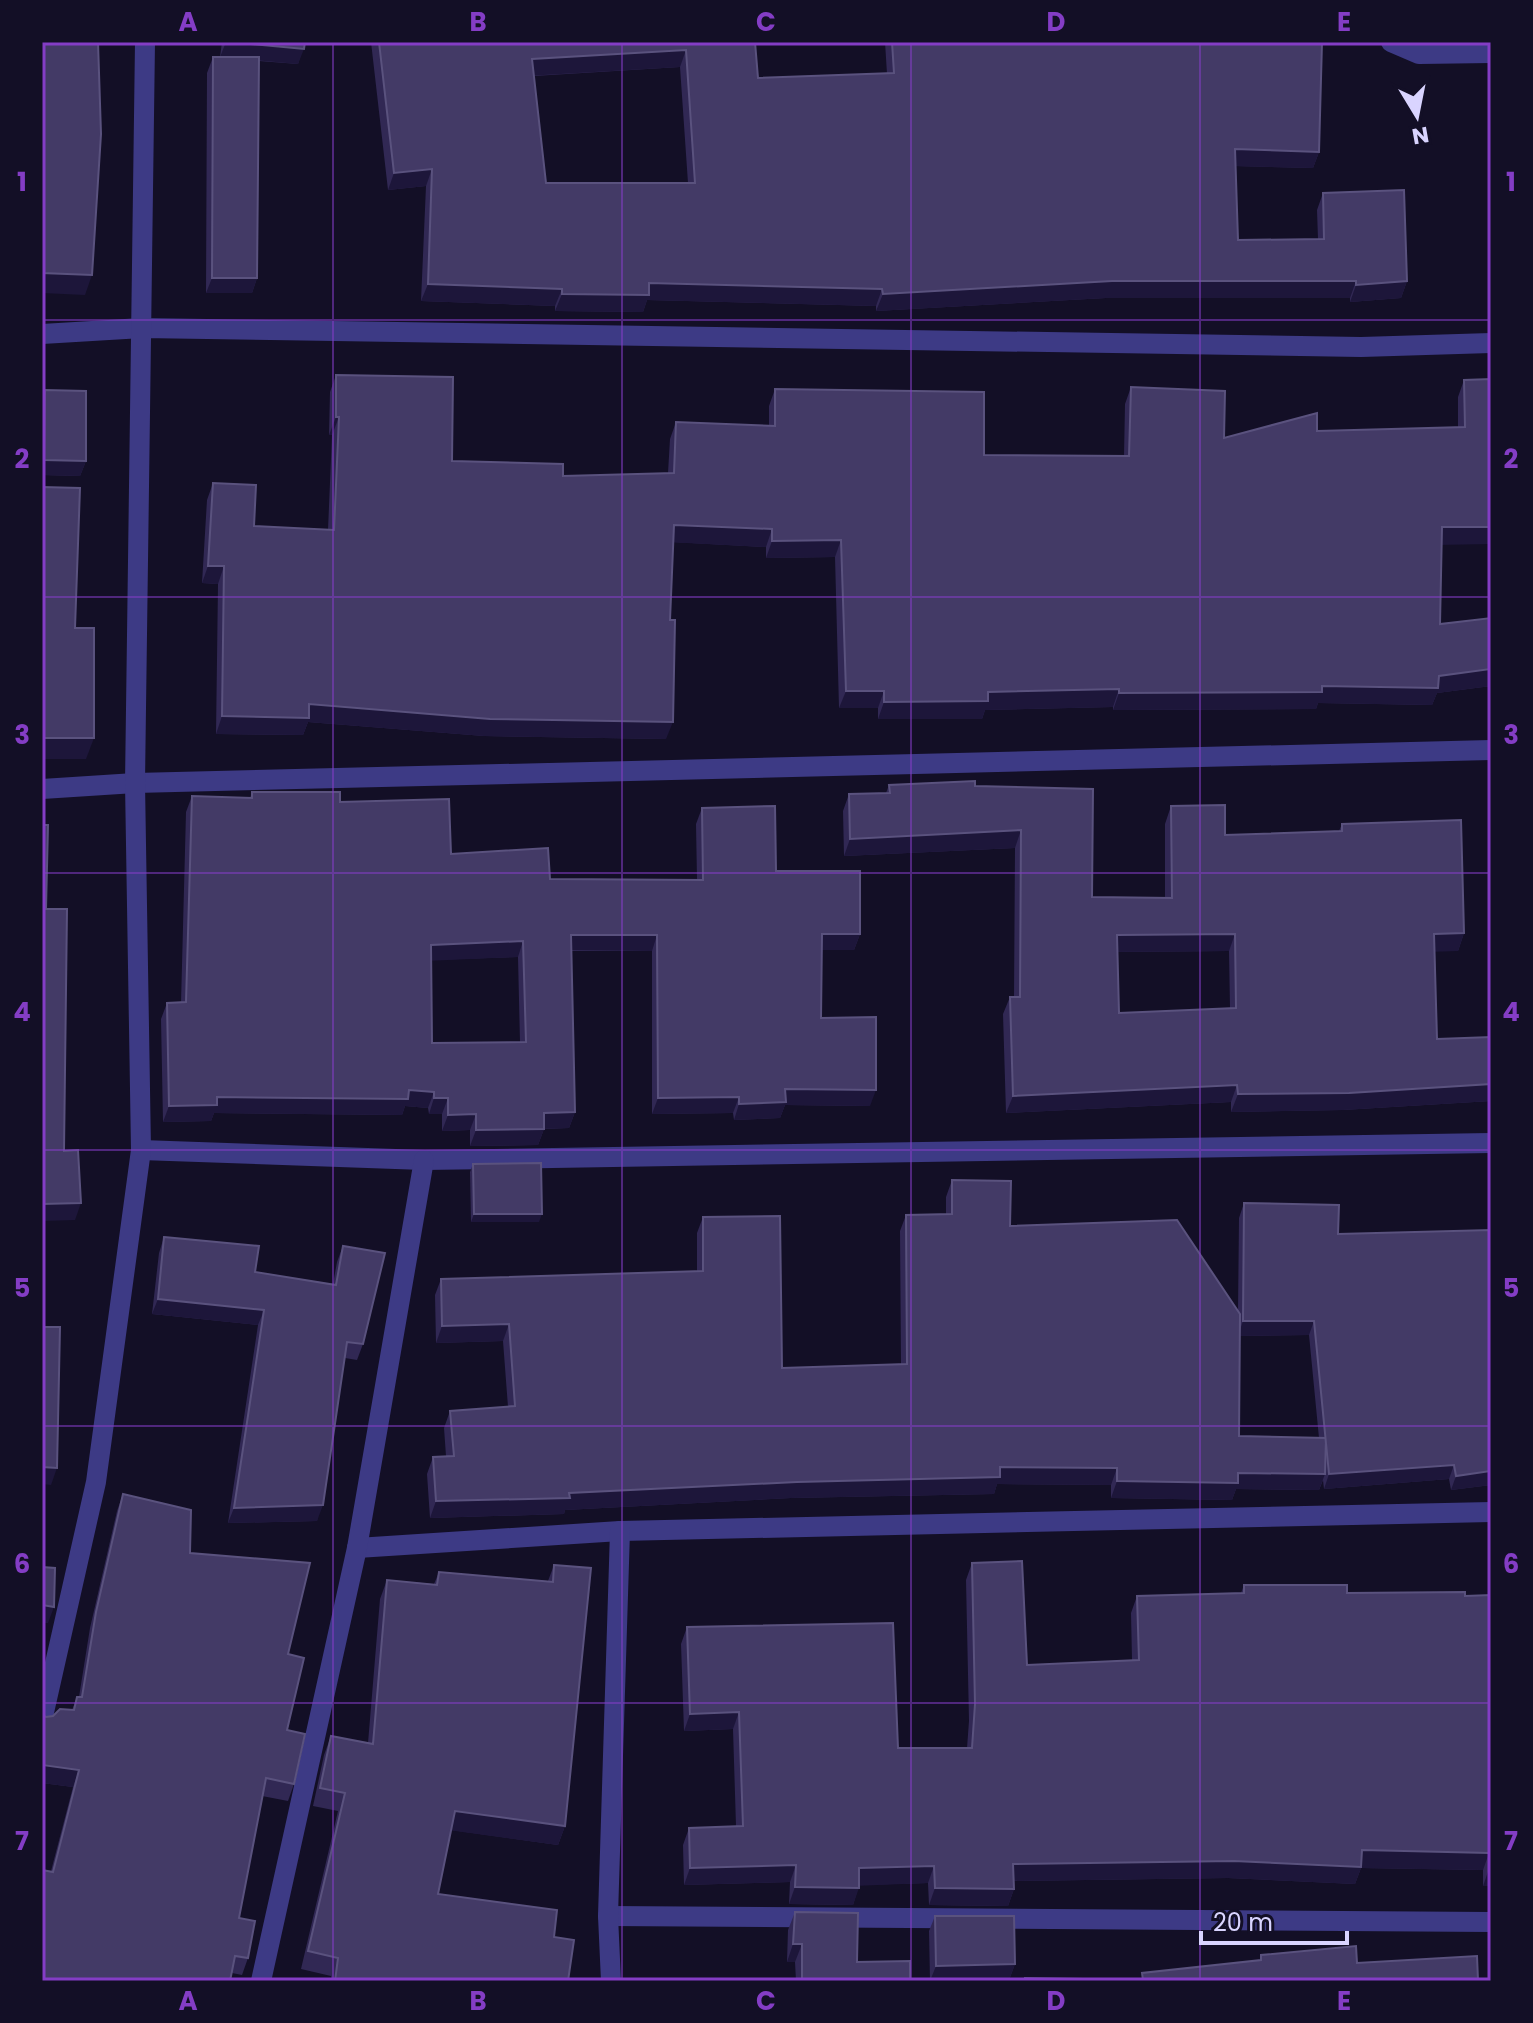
<svg xmlns="http://www.w3.org/2000/svg" width="1533" height="2023" viewBox="0 0 1533 2023" font-family="Poppins,sans-serif">
<rect width="100%" height="100%" fill="#130f26"/>
<g fill="none" stroke-linecap="round" stroke-linejoin="round">
<g stroke="#3d3a85" stroke-width="20">
<polyline points="1391,42 1419,54 1491,53"/>
<polyline points="42,334 142,328 1361,347 1491,343"/>
<polyline points="42,789 135,783 1491,750"/>
<polyline points="141,1150 424,1160 1491,1143"/>
<polyline points="357,1548 620,1531 1491,1512"/>
<polyline points="42,1721 96,1482 141,1150 135,783 145,42"/>
<polyline points="608,1916 1491,1922"/>
<polyline points="261,1981 357,1548 424,1160"/>
<polyline points="611,1981 608,1916 620,1531"/>
</g>
</g>
<g fill="#312854" fill-rule="evenodd">
<polygon points="222,42 305,42 298,64 259,61 257,278 252,293 206,293 207,73 213,57 220,57"/>
<path d="M 371,42 L 755,42 L 758,78 L 887,74 L 885,42 L 1322,42 L 1319,152 L 1313,168 L 1236,166 L 1238,240 L 1318,239 L 1317,210 L 1323,193 L 1407,281 L 1401,298 L 1350,302 L 1350,298 L 1106,298 L 876,311 L 876,306 L 647,300 L 643,312 L 555,311 L 555,306 L 421,301 L 426,186 L 388,190 ZM 680,67 L 688,183 L 546,183 L 534,76 Z"/>
<polygon points="336,375 452,461 563,476 668,473 670,439 676,422 769,426 769,406 775,389 984,455 1124,456 1125,404 1131,387 1224,438 1317,431 1458,427 1458,397 1464,380 1491,379 1442,545 1440,624 1491,618 1491,686 1437,693 1432,705 1318,703 1316,709 1113,710 1113,707 985,710 982,719 878,719 878,708 839,708 835,557 766,558 766,547 673,542 666,739 484,736 308,722 303,735 216,734 218,584 202,583 207,500 213,483 254,526 328,530 332,435 329,435 330,392"/>
<polygon points="45,390 86,461 80,476 42,475 42,398"/>
<path d="M 889,785 L 975,786 L 1092,897 L 1165,898 L 1165,824 L 1171,806 L 1225,835 L 1339,831 L 1342,824 L 1464,933 L 1458,951 L 1435,951 L 1437,1039 L 1491,1037 L 1491,1101 L 1343,1110 L 1231,1112 L 1231,1102 L 1006,1113 L 1003,1014 L 1010,997 L 1014,997 L 1015,848 L 844,856 L 843,811 L 849,794 L 886,793 ZM 1229,951 L 1230,1008 L 1119,1013 L 1117,952 Z"/>
<path d="M 252,792 L 340,802 L 451,854 L 550,879 L 697,880 L 696,824 L 702,808 L 776,871 L 860,934 L 854,950 L 822,950 L 821,1018 L 870,1106 L 785,1105 L 780,1118 L 734,1120 L 733,1113 L 652,1114 L 652,951 L 571,951 L 575,1112 L 569,1128 L 544,1129 L 538,1145 L 470,1146 L 470,1130 L 442,1131 L 442,1114 L 429,1114 L 428,1108 L 405,1106 L 402,1115 L 214,1113 L 211,1121 L 163,1122 L 161,1019 L 167,1003 L 181,1003 L 186,812 L 192,796 L 250,798 ZM 518,957 L 520,1042 L 432,1043 L 431,960 Z"/>
<polygon points="473,1164 539,1222 471,1222 470,1172"/>
<path d="M 952,1180 L 1010,1226 L 1238,1312 L 1239,1218 L 1244,1203 L 1338,1234 L 1491,1230 L 1491,1485 L 1451,1490 L 1449,1479 L 1324,1489 L 1323,1480 L 1319,1490 L 1236,1489 L 1232,1500 L 1111,1498 L 1111,1485 L 997,1484 L 994,1494 L 791,1498 L 565,1510 L 564,1514 L 430,1518 L 427,1474 L 433,1457 L 446,1456 L 444,1428 L 450,1411 L 508,1407 L 503,1341 L 436,1343 L 435,1295 L 441,1279 L 697,1271 L 697,1233 L 703,1217 L 782,1368 L 901,1364 L 900,1231 L 906,1215 L 946,1214 L 946,1197 ZM 1309,1335 L 1319,1438 L 1239,1436 L 1240,1336 Z"/>
<polygon points="164,1237 255,1272 333,1284 337,1262 343,1246 363,1344 357,1360 345,1358 317,1521 228,1523 258,1325 152,1314 159,1253"/>
<polygon points="123,1494 190,1553 288,1654 287,1730 294,1784 288,1801 262,1796 239,1918 248,1958 242,1975 232,1973 51,1871 73,1787 42,1783 42,1714 46,1717 53,1716 72,1710 77,1697 79,1697 90,1628 117,1511"/>
<polygon points="972,1563 1027,1665 1132,1660 1131,1613 1137,1596 1241,1593 1244,1585 1347,1593 1465,1596 1491,1595 1491,1886 1483,1886 1483,1870 1361,1868 1355,1884 1228,1878 1014,1881 1014,1889 1008,1906 929,1905 928,1883 859,1885 853,1905 789,1904 790,1882 684,1885 683,1845 689,1828 736,1826 733,1729 684,1731 681,1644 687,1627 898,1748 967,1748 969,1721 966,1580"/>
<polygon points="554,1565 565,1826 558,1845 451,1830 438,1894 554,1937 568,1981 331,1981 331,1976 301,1969 338,1811 313,1806 324,1755 331,1736 368,1743 380,1599 387,1580 434,1584 439,1572 548,1581"/>
<polygon points="795,1912 857,1962 910,1981 796,1981 795,1962 787,1962 788,1930"/>
<polygon points="935,1916 1015,1964 1009,1980 930,1981 929,1931"/>
</g>
<g fill="#1d163a">
<polygon points="226,42 304,49 298,64 220,57"/>
<polygon points="686,50 680,67 526,76 532,59"/>
<polygon points="1235,149 1319,152 1313,168 1229,166"/>
<polygon points="432,169 426,186 388,190 394,173"/>
<polygon points="42,273 92,275 85,295 42,293"/>
<polygon points="212,278 257,278 252,293 206,293"/>
<polygon points="1112,281 1356,281 1350,298 1106,298 876,311 883,294"/>
<polygon points="1407,281 1401,298 1350,302 1356,285"/>
<polygon points="649,283 882,289 876,306 647,300 643,312 555,311 562,294"/>
<polygon points="428,284 562,289 555,306 421,301"/>
<polygon points="336,417 339,417 332,435 329,435"/>
<polygon points="44,460 86,461 80,476 42,475 42,464"/>
<polygon points="674,525 772,529 766,547 667,542"/>
<polygon points="1442,527 1491,527 1491,544 1436,545"/>
<polygon points="841,540 835,557 766,558 772,541"/>
<polygon points="208,566 224,566 218,584 202,583"/>
<polygon points="1491,669 1491,686 1437,693 1432,705 1318,703 1316,709 1113,710 1119,693 1322,686 1439,676"/>
<polygon points="1119,689 1113,707 985,710 982,719 878,719 884,702 988,692"/>
<polygon points="846,691 884,691 878,708 839,708"/>
<polygon points="309,704 673,722 666,739 484,736 308,722 303,735 216,734 222,716"/>
<polygon points="42,738 94,738 86,759 42,759"/>
<polygon points="1021,830 1015,848 844,856 850,839"/>
<polygon points="1464,933 1458,951 1428,952 1434,934"/>
<polygon points="822,934 860,934 854,950 816,950"/>
<polygon points="1235,934 1229,951 1110,952 1117,935"/>
<polygon points="571,935 657,935 652,951 565,950"/>
<polygon points="523,941 518,957 425,961 431,945"/>
<polygon points="1491,1084 1491,1101 1343,1110 1231,1112 1238,1094"/>
<polygon points="1237,1085 1231,1102 1006,1113 1013,1096"/>
<polygon points="785,1089 876,1090 870,1106 785,1105 780,1118 734,1120 739,1104"/>
<polygon points="409,1090 434,1092 428,1108 405,1106 402,1115 214,1113 211,1121 163,1122 169,1106 217,1097"/>
<polygon points="739,1097 733,1113 652,1114 658,1098"/>
<polygon points="434,1098 448,1098 442,1114 429,1114"/>
<polygon points="575,1112 569,1128 538,1129 544,1113"/>
<polygon points="476,1114 470,1130 442,1131 448,1115"/>
<polygon points="544,1129 538,1145 470,1146 476,1130"/>
<polygon points="81,1203 75,1220 42,1221 42,1204"/>
<polygon points="474,1214 542,1214 539,1222 471,1222"/>
<polygon points="158,1299 264,1310 258,1325 152,1314"/>
<polygon points="1243,1321 1314,1321 1309,1335 1238,1336"/>
<polygon points="509,1324 503,1341 436,1343 442,1326"/>
<polygon points="1454,1465 1449,1479 1324,1489 1329,1474"/>
<polygon points="42,1467 57,1468 51,1485 42,1484"/>
<polygon points="1000,1467 1117,1468 1111,1485 997,1484 994,1494 791,1498 565,1510 564,1514 430,1518 436,1501"/>
<polygon points="1491,1471 1491,1485 1451,1490 1456,1476"/>
<polygon points="1238,1473 1325,1474 1319,1490 1236,1489 1232,1500 1111,1498 1117,1481"/>
<polygon points="323,1505 317,1521 228,1523 234,1508"/>
<polygon points="42,1605 54,1607 48,1623 42,1623"/>
<polygon points="739,1712 733,1729 684,1731 690,1714"/>
<polygon points="42,1765 79,1770 73,1787 42,1783"/>
<polygon points="455,1811 565,1826 558,1845 448,1830"/>
<polygon points="1362,1850 1489,1853 1483,1870 1361,1868 1355,1884 1228,1878 1007,1881 1013,1864"/>
<polygon points="796,1865 790,1882 684,1885 690,1868"/>
<polygon points="934,1866 928,1883 853,1886 859,1868"/>
<polygon points="1489,1869 1491,1869 1491,1886 1483,1886"/>
<polygon points="795,1887 859,1888 853,1905 789,1904"/>
<polygon points="935,1888 1014,1889 1008,1906 929,1905"/>
<polygon points="793,1944 802,1944 795,1962 787,1962"/>
<polygon points="1015,1964 1009,1980 930,1981 936,1966"/>
</g>
<g fill="#433a66" stroke="#5a527e" stroke-width="2" fill-rule="evenodd">
<polygon points="42,42 98,42 101,134 92,275 42,273"/>
<polygon points="229,42 305,42 304,49"/>
<path d="M 379,42 L 755,42 L 758,78 L 894,73 L 892,42 L 1322,42 L 1319,152 L 1235,149 L 1238,240 L 1324,239 L 1323,193 L 1404,190 L 1407,281 L 1356,285 L 1356,281 L 1112,281 L 883,294 L 882,289 L 649,283 L 649,295 L 562,294 L 562,289 L 428,284 L 432,169 L 394,173 ZM 686,50 L 695,183 L 546,183 L 532,59 Z"/>
<polygon points="213,57 259,57 257,278 212,278"/>
<polygon points="336,375 453,377 452,461 563,464 563,476 674,473 676,422 775,426 775,389 984,392 984,455 1129,456 1131,387 1225,391 1224,438 1317,413 1317,431 1465,427 1464,380 1491,379 1491,527 1442,527 1440,624 1491,618 1491,669 1439,676 1438,688 1322,686 1322,692 1119,693 1119,689 988,692 988,701 884,702 884,691 846,691 841,540 772,541 772,529 674,525 670,620 675,620 673,722 490,719 309,704 309,718 222,716 224,566 208,566 213,483 256,485 254,526 334,530 339,417 336,417"/>
<polygon points="45,390 86,391 86,461 44,460"/>
<polygon points="42,487 80,488 75,628 94,628 94,738 42,738"/>
<path d="M 975,781 L 975,786 L 1093,789 L 1092,897 L 1172,898 L 1171,806 L 1225,805 L 1225,835 L 1342,831 L 1342,824 L 1461,820 L 1464,933 L 1434,934 L 1437,1039 L 1491,1037 L 1491,1084 L 1349,1093 L 1238,1094 L 1237,1085 L 1013,1096 L 1010,997 L 1020,997 L 1021,830 L 850,839 L 849,794 L 890,793 L 889,785 ZM 1235,934 L 1236,1008 L 1119,1013 L 1117,935 Z"/>
<path d="M 252,792 L 340,792 L 340,802 L 449,799 L 451,854 L 548,848 L 550,879 L 703,880 L 702,808 L 775,806 L 776,871 L 860,871 L 860,934 L 822,934 L 821,1018 L 876,1017 L 876,1090 L 785,1089 L 786,1102 L 739,1104 L 739,1097 L 658,1098 L 657,935 L 571,935 L 575,1112 L 544,1113 L 544,1129 L 476,1130 L 476,1114 L 448,1115 L 448,1098 L 434,1098 L 434,1092 L 409,1090 L 408,1099 L 217,1097 L 217,1105 L 169,1106 L 167,1003 L 186,1002 L 192,796 L 252,798 ZM 523,941 L 526,1042 L 432,1043 L 431,945 Z"/>
<polygon points="42,825 48,825 46,909 67,909 64,1151 78,1150 81,1203 42,1204"/>
<polygon points="541,1163 542,1214 474,1214 473,1164"/>
<polygon points="952,1180 1011,1181 1010,1226 1177,1220 1240,1314 1239,1436 1326,1438 1325,1474 1238,1473 1238,1483 1117,1481 1117,1468 1000,1467 1000,1477 797,1482 569,1493 570,1498 436,1501 433,1457 454,1456 450,1411 515,1406 509,1324 442,1326 441,1279 703,1271 703,1217 780,1216 782,1368 907,1364 906,1215 952,1214"/>
<polygon points="1244,1203 1339,1205 1338,1234 1491,1230 1491,1471 1456,1476 1454,1465 1329,1474 1314,1321 1243,1321"/>
<polygon points="164,1237 259,1246 255,1272 336,1285 343,1246 385,1253 363,1344 347,1342 323,1505 234,1508 264,1310 158,1299"/>
<polygon points="42,1327 60,1327 57,1468 42,1467"/>
<polygon points="123,1494 191,1510 190,1553 310,1563 288,1654 304,1658 287,1730 305,1734 294,1784 266,1778 239,1918 255,1921 248,1958 235,1956 230,1981 42,1981 42,1870 53,1872 79,1770 42,1765 42,1714 46,1717 53,1716 60,1709 74,1710 77,1697 82,1697 96,1612"/>
<polygon points="1022,1561 1027,1665 1139,1660 1137,1596 1244,1593 1244,1585 1347,1585 1347,1593 1465,1592 1465,1596 1491,1595 1491,1869 1489,1869 1489,1853 1362,1850 1361,1867 1234,1861 1013,1864 1014,1889 935,1888 934,1866 859,1868 859,1888 795,1887 796,1865 690,1868 689,1828 743,1826 739,1712 690,1714 687,1627 893,1623 898,1748 972,1748 975,1704 972,1563"/>
<polygon points="554,1565 591,1568 565,1826 455,1811 438,1894 557,1910 554,1937 574,1940 568,1981 335,1981 338,1958 308,1951 345,1793 320,1788 331,1736 373,1744 387,1580 437,1585 439,1572 553,1582"/>
<polygon points="42,1567 55,1568 54,1607 42,1605"/>
<polygon points="795,1912 858,1913 857,1962 910,1961 910,1981 802,1981 802,1944 793,1944"/>
<polygon points="935,1916 1014,1916 1015,1964 936,1966"/>
<polygon points="1356,1946 1357,1963 1477,1956 1478,1980 1491,1981 1025,1981 1025,1978 1143,1980 1142,1973 1261,1960 1261,1955"/>
</g>
<path fill="none" stroke="#843dc5" stroke-width="2" stroke-opacity="0.55" d="M 333,42 L 333,1981M 622,42 L 622,1981M 911,42 L 911,1981M 1200,42 L 1200,1981M 42,320 L 1491,320M 42,597 L 1491,597M 42,873 L 1491,873M 42,1150 L 1491,1150M 42,1426 L 1491,1426M 42,1703 L 1491,1703"/>
<rect width="1533" height="2023" fill="none" stroke="#130f26" stroke-width="88"/>
<g transform="translate(1417 116) rotate(170)" stroke="#130f26" stroke-width="6" paint-order="stroke">
<path d="M0-6L14 30L0 20L-14 30Z" fill="#d9d4ff"/>
<text y="-12" font-size="22" font-weight="bold" text-anchor="middle" fill="#d9d4ff">N</text>
</g>
<path d="M1201 1931v12h146v-12" fill="none" stroke="#d9d4ff" stroke-width="4"/>
<text x="1213" y="1931" font-size="24" fill="#d9d4ff" stroke="#130f26" stroke-width="6" paint-order="stroke">20 m</text>
<rect x="44" y="44" width="1445" height="1935" fill="none" stroke="#843dc5" stroke-width="3"/>
<g font-size="26" text-anchor="middle" font-weight="bold" fill="#843dc5">
<text x="188" y="31">A</text>
<text x="478" y="31">B</text>
<text x="766" y="31">C</text>
<text x="1056" y="31">D</text>
<text x="1344" y="31">E</text>
<text x="22" y="191">1</text>
<text x="1511" y="191">1</text>
<text x="22" y="468">2</text>
<text x="1511" y="468">2</text>
<text x="22" y="744">3</text>
<text x="1511" y="744">3</text>
<text x="22" y="1021">4</text>
<text x="1511" y="1021">4</text>
<text x="22" y="1297">5</text>
<text x="1511" y="1297">5</text>
<text x="22" y="1573">6</text>
<text x="1511" y="1573">6</text>
<text x="22" y="1850">7</text>
<text x="1511" y="1850">7</text>
<text x="188" y="2010">A</text>
<text x="478" y="2010">B</text>
<text x="766" y="2010">C</text>
<text x="1056" y="2010">D</text>
<text x="1344" y="2010">E</text>
</g>
</svg>
